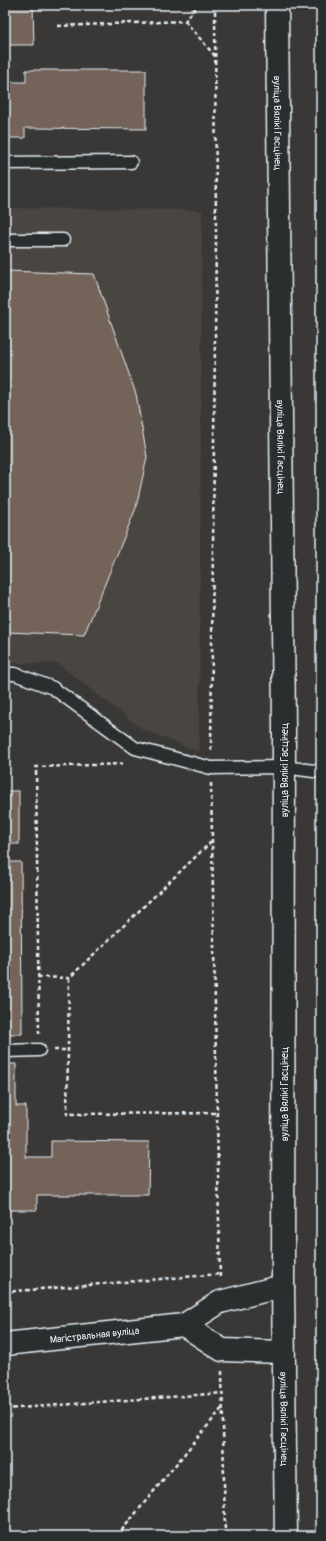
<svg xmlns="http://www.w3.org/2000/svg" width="326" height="1541" viewBox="0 0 326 1541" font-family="Pangolin,sans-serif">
<rect width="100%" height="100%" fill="#393837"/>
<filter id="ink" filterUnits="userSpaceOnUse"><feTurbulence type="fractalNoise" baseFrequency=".025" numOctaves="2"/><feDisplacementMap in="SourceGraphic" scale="8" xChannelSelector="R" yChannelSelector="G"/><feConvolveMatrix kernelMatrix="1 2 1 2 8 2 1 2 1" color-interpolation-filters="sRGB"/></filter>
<g filter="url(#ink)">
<polygon fill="#4a4541" points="5,208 202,210 199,752 142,729 57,663 5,663"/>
<g fill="#736359" stroke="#e8f1f8">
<polygon points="5,5 33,5 34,45 5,45"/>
<polygon points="26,70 146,70 146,129 25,128 25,138 5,138 5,82 26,82"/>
<polygon points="5,271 94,274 136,394 147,457 136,508 84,635 5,632"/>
<rect x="5" y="791" width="14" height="53"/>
<polygon points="5,854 5,862 21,862 22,1034 5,1034"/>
<polygon points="5,1064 16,1064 16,1106 26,1106 26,1157 51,1157 51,1141 149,1142 148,1195 37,1195 37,1210 5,1210"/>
</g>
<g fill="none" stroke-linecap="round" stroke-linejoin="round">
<g stroke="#e8f1f8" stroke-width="15">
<g id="service">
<polyline points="5,163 131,162"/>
<polyline points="5,240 63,240"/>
<polyline points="5,674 15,674 53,688 135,748 211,768 284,767 321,772"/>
<polyline points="5,1051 39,1050"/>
</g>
</g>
<g stroke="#e8f1f8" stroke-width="25">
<g id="secondary">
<path id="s1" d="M 277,5 L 284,727 L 283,1286 L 286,1536"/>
<polyline points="184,1325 222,1350 283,1352"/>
<path id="s2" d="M 5,1344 L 184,1325 L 220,1302 L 283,1286"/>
</g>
</g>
<g stroke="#e8f1f8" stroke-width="2.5" stroke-dasharray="4 3" stroke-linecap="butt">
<polyline points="185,21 215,56"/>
<polyline points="58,26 185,21 198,5"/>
<polyline points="211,750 216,235 215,5"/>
<polyline points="211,783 220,1280"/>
<polyline points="38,977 69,978 212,841"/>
<polyline points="69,978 67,1114 217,1113"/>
<polyline points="39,1034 36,767 121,764 124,761"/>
<polyline points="54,1050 68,1050"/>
<polyline points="5,1292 220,1274"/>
<polyline points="222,1371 225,1536"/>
<polyline points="5,1409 223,1393"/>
<polyline points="117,1536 223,1407"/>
</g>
<use href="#service" stroke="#2a2d2e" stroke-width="12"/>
<use href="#secondary" stroke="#2a2d2e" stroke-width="22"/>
</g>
</g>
<g text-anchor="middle" stroke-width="4" stroke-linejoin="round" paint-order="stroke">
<g font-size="10" fill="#e8f1f8" stroke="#2a2d2e">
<text dy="4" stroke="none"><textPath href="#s1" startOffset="118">вуліца Вялікі Гасцінец</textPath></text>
<text dy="4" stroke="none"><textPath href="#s1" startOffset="442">вуліца Вялікі Гасцінец</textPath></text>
<text transform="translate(284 770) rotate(-90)" y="4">вуліца Вялікі Гасцінец</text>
<text transform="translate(284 1094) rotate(-90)" y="4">вуліца Вялікі Гасцінец</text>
<text dy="4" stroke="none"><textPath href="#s2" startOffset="90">Магістральная вуліца</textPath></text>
<text dy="4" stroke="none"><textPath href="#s1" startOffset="1414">вуліца Вялікі Гасцінец</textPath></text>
</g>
</g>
<rect width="326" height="1541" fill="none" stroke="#2a2d2e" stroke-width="20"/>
<rect x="10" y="10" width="306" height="1521" fill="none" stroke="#e8f1f8" stroke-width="1.5" filter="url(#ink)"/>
</svg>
